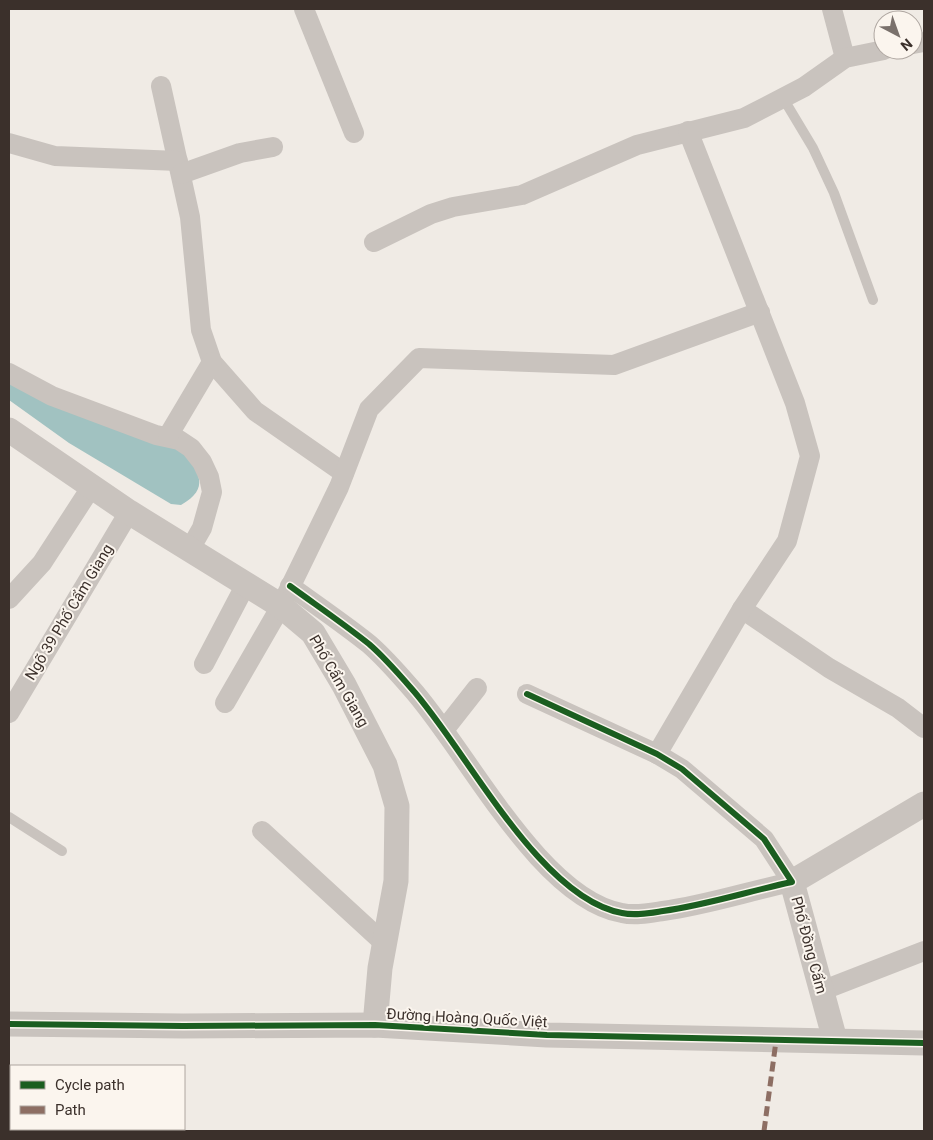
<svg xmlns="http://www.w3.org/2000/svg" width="933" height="1140" viewBox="0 0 933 1140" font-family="Roboto,sans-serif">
<rect width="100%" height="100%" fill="#f0ebe5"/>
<path fill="#a1c2c1" d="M 9,379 L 185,449 C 198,473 211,488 181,505 L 171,504 L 69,443 L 9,400 Z"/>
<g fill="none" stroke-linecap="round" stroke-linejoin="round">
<g stroke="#c9c3be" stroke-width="10">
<polyline points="783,98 813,148 834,193 873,300"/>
<polyline points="9,817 62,851"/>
</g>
<g stroke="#c9c3be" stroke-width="20">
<polyline points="304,9 354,133"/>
<polyline points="832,9 845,58"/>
<polyline points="913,44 924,42"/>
<polyline points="161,86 190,217 201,330 212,362 255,411 344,473"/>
<polyline points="9,143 55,156 178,161"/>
<polyline points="181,174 240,153 273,147"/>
<polyline points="374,242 431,214 453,207 522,195 637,145 744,118 804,87 845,58 884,50"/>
<polyline points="9,373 52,396 156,435 179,440 191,448 202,462 209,477 212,492 202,528 190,549"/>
<polyline points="168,436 212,362"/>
<path d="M 290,586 C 316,605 344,624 369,644 C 384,657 398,673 411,688 C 466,749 539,898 622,913 C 635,916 650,913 663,911 C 707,905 749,891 792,882 L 764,839 L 682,769 L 657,754 L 527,694"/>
<polyline points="9,599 42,563 92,486"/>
<polyline points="742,609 829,668 898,708 924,728"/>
<polyline points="204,664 246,584"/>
<polyline points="225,703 281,606 339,487 369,409 419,358 614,365 760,312"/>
<polyline points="9,713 129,512"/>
<polyline points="444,730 477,688"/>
<polyline points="657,754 742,609 787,541 810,456 795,403 688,131"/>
<polyline points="262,831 385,944"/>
<polyline points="821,991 924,951"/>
</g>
<g stroke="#c9c3be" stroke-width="25">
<polyline points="9,430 129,512 281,606 313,633 344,685 385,765 397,806 396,881 380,968 375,1025"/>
<polyline points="9,1024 183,1026 375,1025 547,1035 924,1043"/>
<polyline points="835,1040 792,882 924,804"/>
</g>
<polyline stroke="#8d6e63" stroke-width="5" stroke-dasharray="10 5" stroke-linecap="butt" points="764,1131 776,1041"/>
<g stroke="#fbf5ee" stroke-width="9">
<g id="cycleway">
<path d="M 290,586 C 316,605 344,624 369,644 C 384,657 398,673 411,688 C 466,749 539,898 622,913 C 635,916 650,913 663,911 C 707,905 749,891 792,882 L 764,839 L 682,769 L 657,754 L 527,694"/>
<polyline points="9,1024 183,1026 375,1025 547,1035 924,1043"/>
</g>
</g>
<use href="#cycleway" stroke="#1b5e20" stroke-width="6"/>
</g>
<g text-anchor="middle" stroke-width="4" stroke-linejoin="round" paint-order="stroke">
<g font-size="15" fill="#3b302b" stroke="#fbf5ee">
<text transform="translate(69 612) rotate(-59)" y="5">Ngõ 39 Phố Cẩm Giang</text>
<text transform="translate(339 681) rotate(60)" y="5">Phố Cẩm Giang</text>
<text transform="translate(809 945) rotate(75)" y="5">Phố Đồng Cẩm</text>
<text transform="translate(467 1018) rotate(3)" y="5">Đường Hoàng Quốc Việt</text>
</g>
</g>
<rect width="933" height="1140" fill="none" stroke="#3b302b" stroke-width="20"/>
<rect x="10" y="1065" width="175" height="65" fill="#fbf5ee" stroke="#aea6a0"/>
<rect x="20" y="1081" width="25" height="8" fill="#1b5e20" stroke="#aea6a0"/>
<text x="55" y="1090" font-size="15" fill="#3b302b">Cycle path</text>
<rect x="20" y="1106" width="25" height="8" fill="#8d6e63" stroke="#aea6a0"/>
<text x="55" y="1115" font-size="15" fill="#3b302b">Path</text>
<g transform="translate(898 35) rotate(139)"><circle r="24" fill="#fbf5ee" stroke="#aea6a0"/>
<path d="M0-4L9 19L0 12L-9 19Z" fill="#7a716c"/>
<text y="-8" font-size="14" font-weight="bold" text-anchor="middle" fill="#3b302b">N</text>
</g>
</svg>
